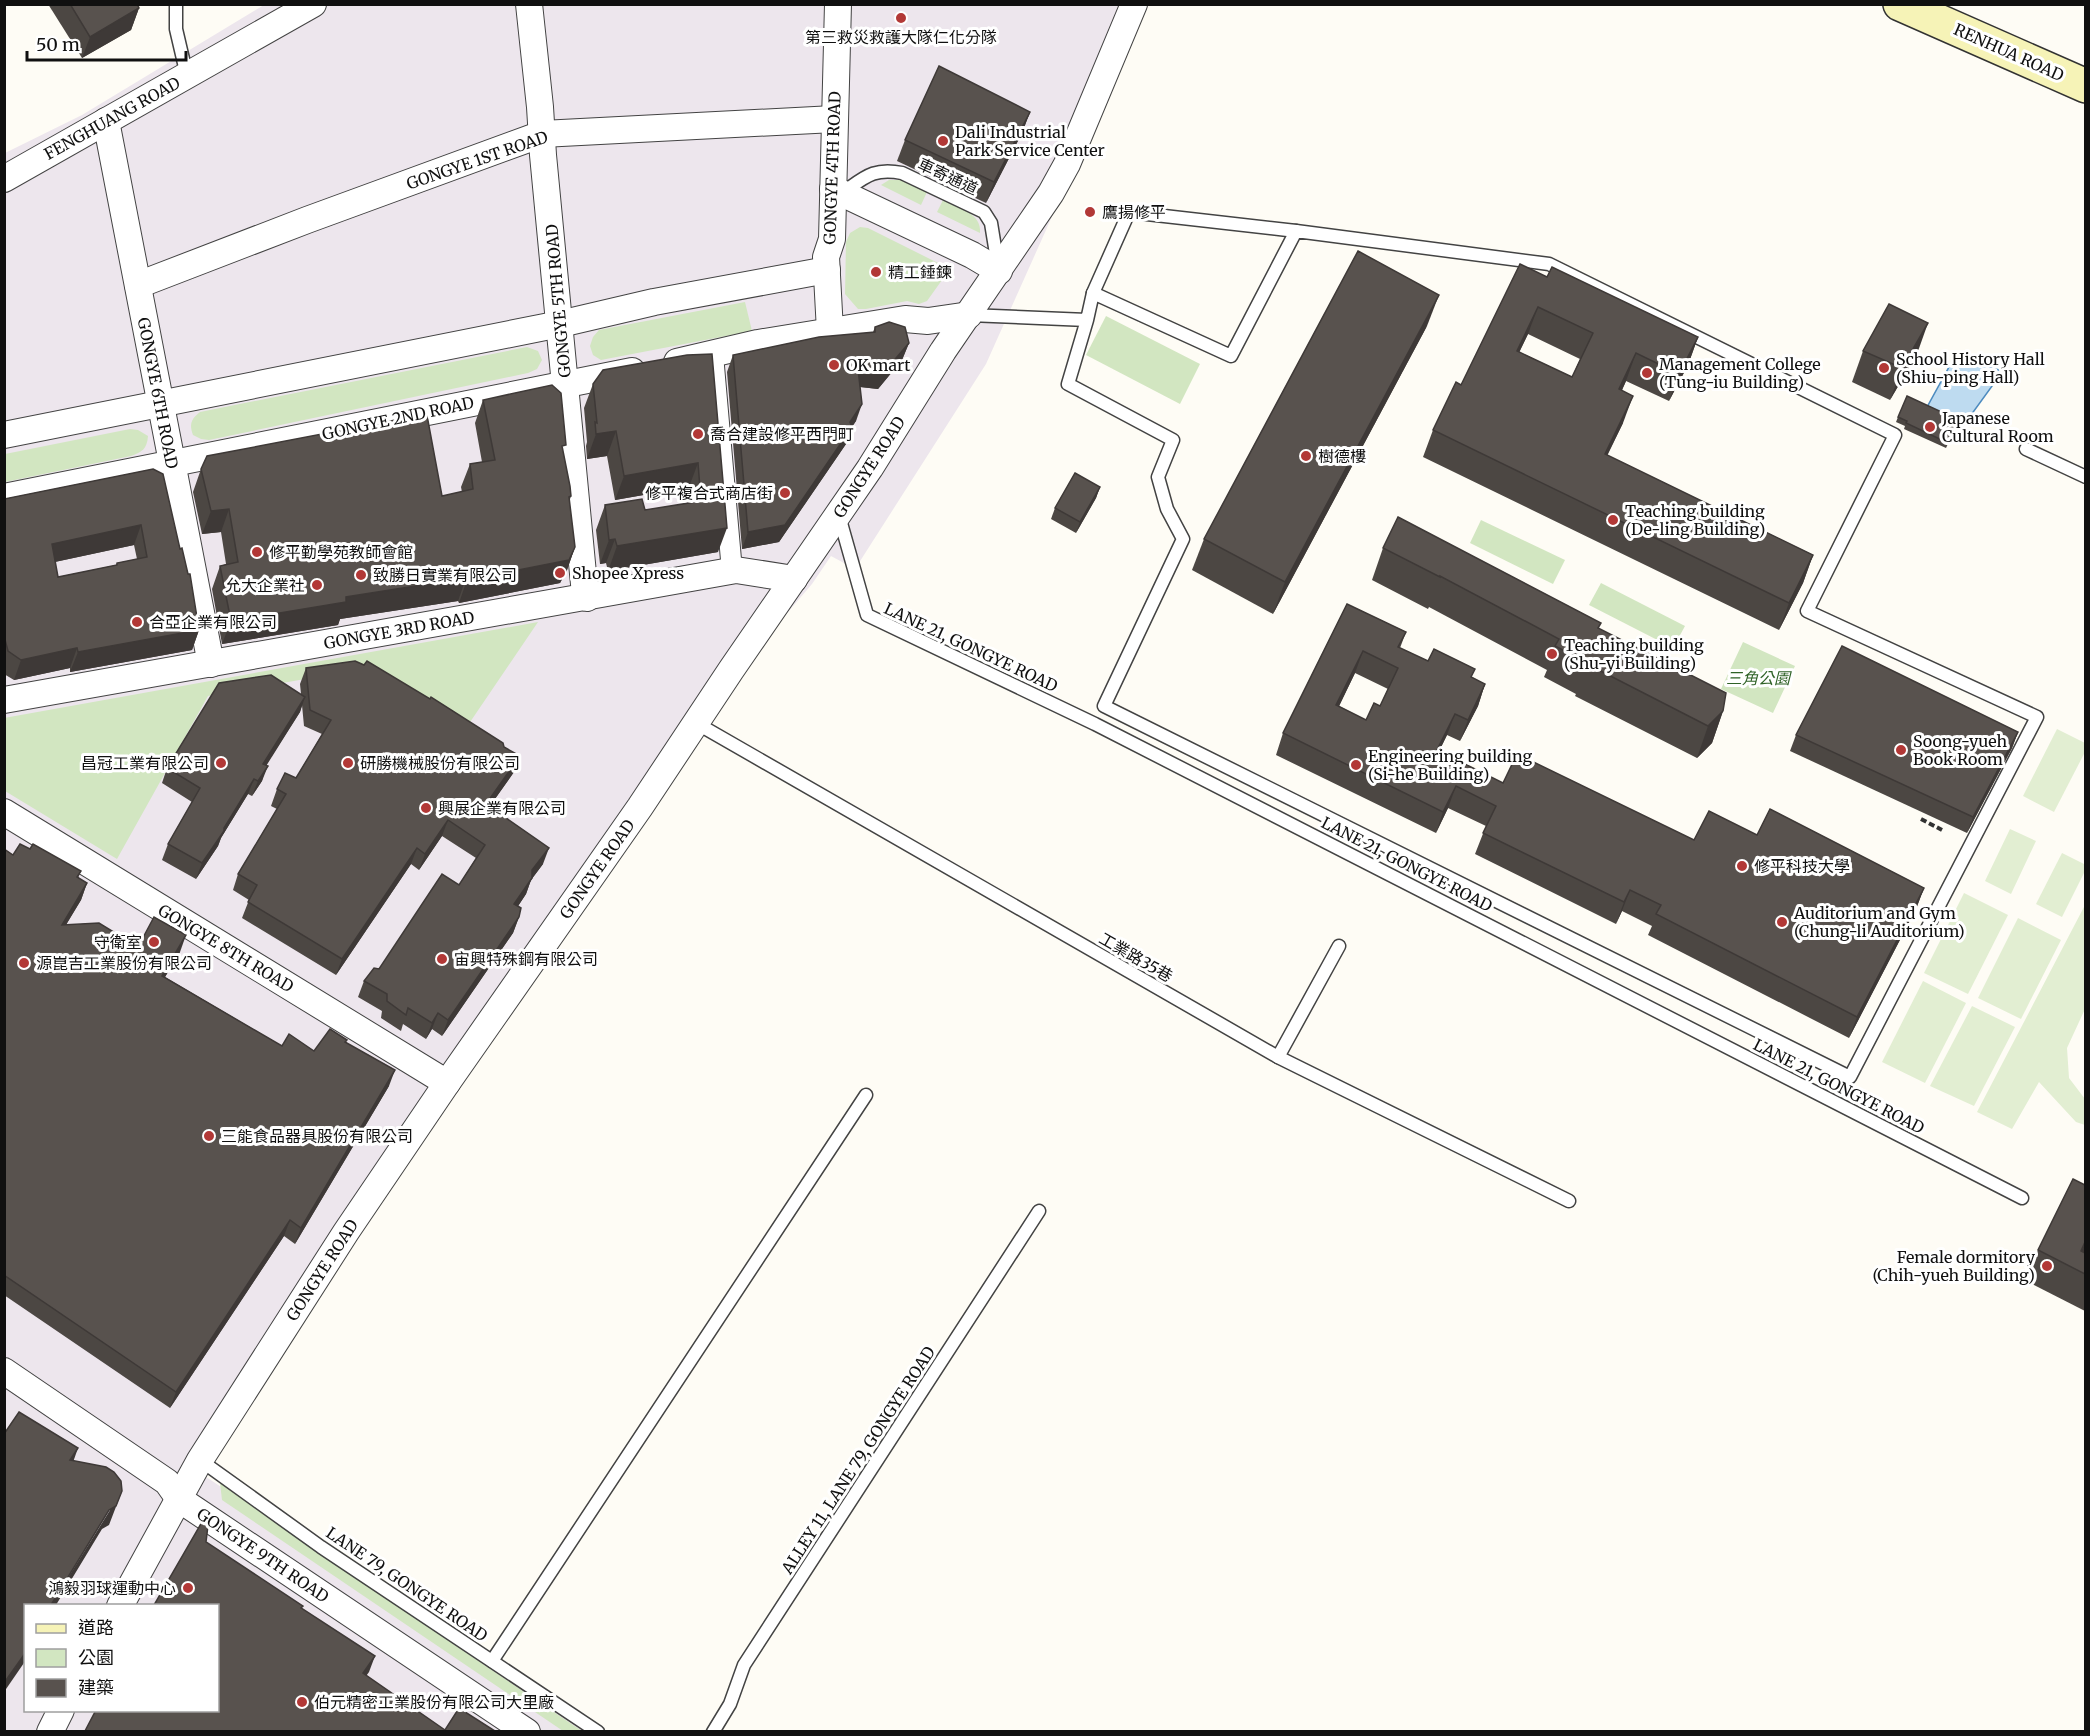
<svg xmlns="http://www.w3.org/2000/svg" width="2090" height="1736" viewBox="0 0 2090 1736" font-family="Merriweather,'Noto Sans TC',serif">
<rect width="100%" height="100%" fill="#fefcf5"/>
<path fill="#ede6ed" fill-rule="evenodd" d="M 264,5 L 1138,5 L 1098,111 L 1046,230 L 986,364 L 855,569 L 831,556 L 812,584 L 694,722 L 194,1469 L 589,1731 L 5,1732 L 5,153 L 82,115 ZM 26,1606 L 218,1606 L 218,1710 L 26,1710 Z"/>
<g fill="#d2e6c1">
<polygon points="889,180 900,180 927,192 921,205 881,185"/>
<path d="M 943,200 C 958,208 982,213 980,233 L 937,212 Z"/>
<polygon points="860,227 868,228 946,267 947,273 927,301 919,304 907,301 866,309 858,309 845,294 846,242 850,233"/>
<polygon points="745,302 752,331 601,360 593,355 590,346 593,337 599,330"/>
<polygon points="1106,316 1200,364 1180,404 1086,355"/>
<path d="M 527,347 L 538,351 L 542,360 L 537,369 L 528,373 L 209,440 L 201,439 L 193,435 C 189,424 191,419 200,412 Z"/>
<path d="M 130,429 L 138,430 L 148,436 C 147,449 142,452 131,456 L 5,482 L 5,454 Z"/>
<polygon points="1481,520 1565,560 1553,584 1470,543"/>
<polygon points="1601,583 1685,626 1673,648 1589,605"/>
<polygon points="538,622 464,731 362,669 208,696 117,859 5,791 4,718"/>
<polygon points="1743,642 1795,666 1773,713 1721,689"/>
<polygon points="220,1483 335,1564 582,1731 563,1731 222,1500"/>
</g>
<g fill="#e2eed2">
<polygon points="2057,729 2085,743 2086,750 2054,812 2023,796"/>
<polygon points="2010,829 2036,841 2011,894 1985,881"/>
<polygon points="2062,853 2086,865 2085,871 2062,917 2036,904"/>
<polygon points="1964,893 2008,915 1968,994 1924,973"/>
<polygon points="2085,905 2085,1009 2067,1048 2069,1078 2085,1099 2085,1125 2076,1122 2039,1082 2012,1129 1977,1112"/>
<polygon points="2018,918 2061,940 2021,1019 1978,998"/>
<polygon points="1923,981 1966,1003 1925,1083 1882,1062"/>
<polygon points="1972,1006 2015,1027 1974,1106 1930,1086"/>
</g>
<polygon fill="#bedbf0" stroke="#4d8bbf" stroke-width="1.5" points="1954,358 2003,371 1963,426 1926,409"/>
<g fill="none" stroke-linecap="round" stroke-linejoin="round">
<g stroke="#434343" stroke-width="15">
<g id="service">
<polyline points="176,4 176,29 187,76"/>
<path d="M 842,193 C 864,178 873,167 902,173 L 984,212 L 991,223 L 998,266"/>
<polyline points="1093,293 1129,212 1296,231"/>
<polyline points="969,315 1087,320 1068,384 1173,440 1158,477 1167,509 1183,539 1104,706 1850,1077 2037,717 1807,611 1895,435 1549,264 1296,231 1231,356 1093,293 1087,320"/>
<polyline points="2026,449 2086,477"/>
<polyline points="839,516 867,615 1095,724 2022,1198"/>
<polyline points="696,723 1278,1057 1569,1201"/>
<polyline points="1278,1057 1339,946"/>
<polyline points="200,1460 321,1547 598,1732"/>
<polyline points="492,1661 866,1095"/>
<polyline points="713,1732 730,1704 744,1665 1039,1211"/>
</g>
</g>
<g stroke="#434343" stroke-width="22">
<polyline id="pedestrian" points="713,355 732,571"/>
</g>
<g stroke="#434343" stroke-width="28">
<g id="minor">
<polyline points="529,4 540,107 543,155 584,584 587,598"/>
<polyline points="106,121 211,664"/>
<polyline points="4,179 313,4"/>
<polyline points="833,189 972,255 999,271"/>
<polyline points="138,285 307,220 542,134 834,119"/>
<polyline points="830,331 826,257 832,239 838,4"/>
<polyline points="677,362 758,343 905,319 928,321 969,315"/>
<polyline points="4,435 560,324 654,302 827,270"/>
<polyline points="4,497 632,371"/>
<polyline points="4,700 736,570 794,579"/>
<polyline points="4,812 447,1083"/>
<polyline points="4,1371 167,1482 179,1499 527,1732"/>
<polyline points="120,1606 200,1460 346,1232 447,1083 640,807 731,670 870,468 943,351 1051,193 1067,164 1134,4"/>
<polyline points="50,1732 61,1710"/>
</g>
</g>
<g stroke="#323232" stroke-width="36">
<polyline id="secondary" points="1900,4 2086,86"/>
</g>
<polyline stroke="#323232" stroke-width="4" stroke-dasharray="6 3" stroke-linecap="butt" points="1921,819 1942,830"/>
<use href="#service" stroke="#fff" stroke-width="12"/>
<use href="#pedestrian" stroke="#fff" stroke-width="20"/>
<use href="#minor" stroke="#fff" stroke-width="26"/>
<use href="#secondary" stroke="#f6f3b7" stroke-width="33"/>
</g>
<g fill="#4c4743" fill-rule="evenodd">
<polygon points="48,4 137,4 139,8 131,30 82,58"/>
<polygon points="1030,112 1022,133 986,203 897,161 905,140"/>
<path d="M 1547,277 L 1698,337 L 1688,365 L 1669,401 L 1626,381 L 1622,390 L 1623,423 L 1607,455 L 1813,555 L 1803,583 L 1779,630 L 1423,457 L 1433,430 L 1461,385 ZM 1528,334 L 1580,359 L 1572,377 L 1519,352 Z"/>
<polygon points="1427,326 1273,614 1192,570 1204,539"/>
<polygon points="875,327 909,343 902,360 878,389 860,387 856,421 852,427 846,444 779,542 742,549 727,372 733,355 873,332"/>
<polygon points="1863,351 1917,354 1890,400 1852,382"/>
<polygon points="687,355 718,552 608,571 606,563 600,564 596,530 605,505 645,510 690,503 689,487 615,500 607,456 587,459 586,446 587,442 584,408 593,384"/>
<polygon points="483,400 563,453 571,496 569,502 575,547 567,570 560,583 459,603 458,601 340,619 338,625 222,644 212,589 220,566 226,564 221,532 202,534 193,492 201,469 404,419 405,415 442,496 462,492 461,487 470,464 482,462 475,423"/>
<polygon points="1898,417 1957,425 1946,448 1904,429 1905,426 1896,422"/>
<path d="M 153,469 L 180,549 L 199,630 L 192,650 L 70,672 L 70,668 L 14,680 L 4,674 L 4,499 ZM 134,545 L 137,559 L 117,563 L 116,565 L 58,577 L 55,562 Z"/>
<polygon points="1100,487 1096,498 1076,533 1051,519 1055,508"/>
<polygon points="1383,548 1723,711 1712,743 1697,758 1575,696 1576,694 1544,677 1547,670 1429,607 1428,609 1372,580"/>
<path d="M 1347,604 L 1406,632 L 1400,648 L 1428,661 L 1472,677 L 1485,684 L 1478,706 L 1460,741 L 1447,735 L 1439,751 L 1503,783 L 1694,840 L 1757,835 L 1924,888 L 1916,909 L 1849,1038 L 1648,935 L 1652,926 L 1622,911 L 1616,924 L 1475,854 L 1486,826 L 1448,808 L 1436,833 L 1276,755 L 1283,733 ZM 1355,673 L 1388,689 L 1380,706 L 1366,720 L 1339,706 Z"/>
<polygon points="306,668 504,747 520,756 514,772 490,806 543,864 531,880 526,894 518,906 519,917 513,933 442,1036 432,1029 426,1039 403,1024 401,1031 381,1018 382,1011 358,997 364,981 379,969 459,885 476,858 442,836 419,870 411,864 336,975 242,918 249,900 233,890 238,874 277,809 271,806 277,789 296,778 322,734 304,726 302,705 300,712 266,765 262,781 252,796 248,794 221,838 218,846 196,879 162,860 168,844 192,802 162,783 167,768 301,694 300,684"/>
<polygon points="2018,732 2012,748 1967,833 1790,751 1796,735"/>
<polygon points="4,849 13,855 30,849 81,871 78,878 87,883 81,900 66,925 138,947 180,952 165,977 282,1046 314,1051 347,1040 346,1042 389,1086 295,1244 284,1236 170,1408 4,1295"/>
<polygon points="2038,1250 2085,1253 2085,1311 2026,1281"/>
</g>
<g fill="#3e3937">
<polygon points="139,8 131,30 82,58 90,37"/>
<polygon points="1030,112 1022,133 986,203 994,182"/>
<polygon points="1439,295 1427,326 1273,614 1285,582"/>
<polygon points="1538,307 1528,334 1507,378 1517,351"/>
<polygon points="1928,323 1917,354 1890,400 1902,368"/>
<polygon points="1698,337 1688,365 1669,401 1679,374"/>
<polygon points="909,343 902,360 878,389 852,386 858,369"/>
<polygon points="1636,353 1626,381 1610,417 1619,389"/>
<polygon points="1633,396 1623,423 1595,481 1605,454"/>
<polygon points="862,404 856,421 843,439 850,422"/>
<polygon points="852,427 846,444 779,542 742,549 748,532"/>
<polygon points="616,431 607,456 587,459 596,434"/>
<polygon points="698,463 689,487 615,500 624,476"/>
<polygon points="1100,487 1096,498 1076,533 1080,522"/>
<polygon points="229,509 221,532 202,534 211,511"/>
<polygon points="141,525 134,545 45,564 52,544"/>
<polygon points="727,528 718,552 608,571 617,546"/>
<polygon points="615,539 606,563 600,564 609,540"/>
<polygon points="575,547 567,570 560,583 459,603 467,580"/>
<polygon points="1813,555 1803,583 1779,630 1789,603"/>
<polygon points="466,578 458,601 340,619 338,625 222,644 231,621 346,597"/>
<polygon points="199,630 192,650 70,672 78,652"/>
<polygon points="77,648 70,668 14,680 21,660"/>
<polygon points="1363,651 1355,673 1329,727 1336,705"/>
<polygon points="1485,684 1478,706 1460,741 1468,720"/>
<polygon points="305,697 300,712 258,779 263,764"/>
<polygon points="1723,711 1712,743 1697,758 1708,726"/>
<polygon points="1455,714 1447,735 1429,772 1437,750"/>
<polygon points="2018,732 2012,748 1967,833 1973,817"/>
<polygon points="520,756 514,772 480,820 486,804"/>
<polygon points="268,766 262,781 252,796 258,781"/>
<polygon points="254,779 248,794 221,838 218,846 196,879 202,863"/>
<polygon points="1456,786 1448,808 1436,833 1443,812"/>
<polygon points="448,820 442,836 419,870 425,854"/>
<polygon points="417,848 411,864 336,975 342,959"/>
<polygon points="549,848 543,864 531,880 526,894 509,920 514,904 532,870"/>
<polygon points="87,883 81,900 56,941 62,925"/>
<polygon points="1924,888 1916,909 1849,1038 1857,1017"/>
<polygon points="1630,890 1622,911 1616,924 1624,902"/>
<polygon points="519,917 513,933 442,1036 448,1020"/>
<polygon points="186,935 180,952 156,992 162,976"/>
<polygon points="438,1013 432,1029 426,1039 432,1023"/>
<polygon points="395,1070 389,1086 295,1244 301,1228"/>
<polygon points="290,1220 284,1236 170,1408 176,1392"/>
<polygon points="2085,1242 2085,1251 2076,1269 2081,1251"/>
<polygon points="78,1448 71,1468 70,1460"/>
<polygon points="122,1491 109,1525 102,1529 56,1605 51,1605"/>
<polygon points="26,1652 26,1660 4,1692 4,1683"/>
<polygon points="375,1656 369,1672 357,1689 363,1673"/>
</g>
<g fill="#58524e" stroke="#3e3937" stroke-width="1.5" fill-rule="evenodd">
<polygon points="70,4 137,4 139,8 90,37"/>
<polygon points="939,66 1030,112 994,182 905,140"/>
<polygon points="1358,251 1439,295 1285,582 1204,539"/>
<path d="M 1520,264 L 1547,277 L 1552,267 L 1698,337 L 1679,374 L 1636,353 L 1619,389 L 1633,396 L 1605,454 L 1813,555 L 1789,603 L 1433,430 L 1456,382 L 1461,385 ZM 1538,307 L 1593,333 L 1572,377 L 1517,351 Z"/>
<polygon points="1889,304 1928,323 1902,368 1863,351"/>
<polygon points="889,322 905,327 909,343 884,372 858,369 862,404 850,422 852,427 785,525 748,532 733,355 819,337 875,332 875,327"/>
<polygon points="712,354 727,528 617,546 615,539 609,540 605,505 642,499 645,510 701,501 698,463 624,476 616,431 596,434 595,422 597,423 593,384 603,370 687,355"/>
<polygon points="552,385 561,393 566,445 562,446 570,486 571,496 569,497 575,547 569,560 467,580 466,578 346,597 346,602 231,621 220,566 238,562 229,509 211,511 201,469 207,456 406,418 405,415 426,410 442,496 473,489 470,464 495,460 483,400"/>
<polygon points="1907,396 1959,420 1948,443 1906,423 1907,421 1898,417"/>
<path d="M 153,469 L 163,474 L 180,549 L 182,548 L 188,574 L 190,574 L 199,630 L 78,652 L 77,648 L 21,660 L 8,651 L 4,636 L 4,499 ZM 141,525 L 147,557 L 117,563 L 117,565 L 58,577 L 52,544 Z"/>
<polygon points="1075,473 1100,487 1080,522 1055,508"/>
<polygon points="1398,517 1601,623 1598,628 1726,693 1723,711 1708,726 1587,664 1588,663 1555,646 1559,639 1440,576 1440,577 1383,548"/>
<path d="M 1347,604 L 1406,632 L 1398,647 L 1428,661 L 1434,649 L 1475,669 L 1471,677 L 1485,684 L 1468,720 L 1455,714 L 1437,750 L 1503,783 L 1517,754 L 1694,840 L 1709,811 L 1757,835 L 1770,809 L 1924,888 L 1857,1017 L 1656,914 L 1661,905 L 1630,890 L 1624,902 L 1483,833 L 1496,806 L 1456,786 L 1443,812 L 1283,733 ZM 1363,651 L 1398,668 L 1380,706 L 1374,703 L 1366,720 L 1336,705 Z"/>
<polygon points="1842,646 2018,732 1973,817 1796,735"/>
<polygon points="355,661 364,665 367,661 430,699 431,697 503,743 504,747 520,756 486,804 549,848 532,870 532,878 514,904 521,908 519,917 448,1020 438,1013 432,1023 408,1008 406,1015 387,1001 387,994 364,981 374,968 379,969 442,874 459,885 485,845 448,820 425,854 417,848 342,959 248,902 257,885 238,874 286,794 277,789 285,773 296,778 331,720 310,710 306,668"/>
<polygon points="271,675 305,697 263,764 268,766 258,781 254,779 224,828 224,831 202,863 168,844 200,788 167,768 219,683"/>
<polygon points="20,844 30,849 33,844 81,871 77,877 87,883 62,925 99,923 138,947 154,917 186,935 162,976 282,1046 289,1034 314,1051 330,1029 347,1040 345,1042 395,1070 301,1228 290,1220 176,1392 4,1275 4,849 13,855"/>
<polygon points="2073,1179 2085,1185 2085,1242 2081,1251 2085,1253 2085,1274 2038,1250"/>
<polygon points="19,1412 78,1448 70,1460 106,1467 114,1472 121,1481 122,1491 116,1506 109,1510 51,1605 26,1605 26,1652 4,1683 4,1434"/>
<polygon points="206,1515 209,1517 206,1542 303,1606 301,1608 375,1656 363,1673 445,1730 459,1708 495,1731 85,1731 96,1710 218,1710 218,1605 154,1605"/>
</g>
<g fill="#b23836" stroke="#fff" stroke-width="2">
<circle cx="901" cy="18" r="6"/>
<circle cx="943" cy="141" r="6"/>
<circle cx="1090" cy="212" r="6"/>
<circle cx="876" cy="272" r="6"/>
<circle cx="834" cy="365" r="6"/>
<circle cx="1884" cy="368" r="6"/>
<circle cx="1647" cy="373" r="6"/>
<circle cx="1930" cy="427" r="6"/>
<circle cx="698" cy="434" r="6"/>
<circle cx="1306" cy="456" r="6"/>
<circle cx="785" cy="493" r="6"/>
<circle cx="1613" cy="520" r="6"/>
<circle cx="257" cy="552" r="6"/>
<circle cx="560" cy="573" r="6"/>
<circle cx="361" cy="575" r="6"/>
<circle cx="317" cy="585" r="6"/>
<circle cx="137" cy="622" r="6"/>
<circle cx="1552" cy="654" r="6"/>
<circle cx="1901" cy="750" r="6"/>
<circle cx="221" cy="763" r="6"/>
<circle cx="348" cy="763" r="6"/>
<circle cx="1356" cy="765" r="6"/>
<circle cx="426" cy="808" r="6"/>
<circle cx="1742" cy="866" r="6"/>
<circle cx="1782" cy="922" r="6"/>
<circle cx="154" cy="942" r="6"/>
<circle cx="442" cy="959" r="6"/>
<circle cx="24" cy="963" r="6"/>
<circle cx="209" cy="1136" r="6"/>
<circle cx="2047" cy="1266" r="6"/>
<circle cx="188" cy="1588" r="6"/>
<circle cx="302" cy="1702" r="6"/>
</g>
<g text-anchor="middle" stroke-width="6" stroke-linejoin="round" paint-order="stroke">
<g font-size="16" fill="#101010" stroke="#fff" text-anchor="start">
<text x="901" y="43" text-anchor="middle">第三救災救護大隊仁化分隊</text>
<text x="955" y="138">Dali Industrial<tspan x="955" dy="18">Park Service Center</tspan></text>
<text x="1102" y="218">鷹揚修平</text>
<text x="888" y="278">精工錘鍊</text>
<text x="1896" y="365">School History Hall<tspan x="1896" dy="18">(Shiu-ping Hall)</tspan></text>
<text x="1659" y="370">Management College<tspan x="1659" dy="18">(Tung-iu Building)</tspan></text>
<text x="846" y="371">OK mart</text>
<text x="1942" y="424">Japanese<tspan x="1942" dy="18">Cultural Room</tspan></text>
<text x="710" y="440">喬合建設修平西門町</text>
<text x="1318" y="462">樹德樓</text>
<text x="773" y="499" text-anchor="end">修平複合式商店街</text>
<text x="1625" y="517">Teaching building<tspan x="1625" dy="18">(De-ling Building)</tspan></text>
<text x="269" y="558">修平勤學苑教師會館</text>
<text x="572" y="579">Shopee Xpress</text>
<text x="373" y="581">致勝日實業有限公司</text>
<text x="305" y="591" text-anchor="end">允大企業社</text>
<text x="149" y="628">合亞企業有限公司</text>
<text x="1564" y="651">Teaching building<tspan x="1564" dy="18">(Shu-yi Building)</tspan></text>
<text x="1913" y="747">Soong-yueh<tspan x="1913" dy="18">Book Room</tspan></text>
<text x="1368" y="762">Engineering building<tspan x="1368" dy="18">(Si-he Building)</tspan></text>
<text x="209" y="769" text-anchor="end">昌冠工業有限公司</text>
<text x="360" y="769">研勝機械股份有限公司</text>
<text x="438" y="814">興展企業有限公司</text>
<text x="1754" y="872">修平科技大學</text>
<text x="1794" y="919">Auditorium and Gym<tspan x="1794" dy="18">(Chung-li Auditorium)</tspan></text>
<text x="142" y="948" text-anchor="end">守衛室</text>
<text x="454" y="965">宙興特殊鋼有限公司</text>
<text x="36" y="969">源崑吉工業股份有限公司</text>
<text x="221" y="1142">三能食品器具股份有限公司</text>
<text x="2035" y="1263" text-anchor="end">Female dormitory<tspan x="2035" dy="18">(Chih-yueh Building)</tspan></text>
<text x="176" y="1594" text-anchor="end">鴻毅羽球運動中心</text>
<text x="314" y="1708">伯元精密工業股份有限公司大里廠</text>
</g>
<g font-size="16" fill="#101010" stroke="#fff">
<text transform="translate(2009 52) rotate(24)" y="6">RENHUA ROAD</text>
<text transform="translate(112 118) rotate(-29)" y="6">FENGHUANG ROAD</text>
<text transform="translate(477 160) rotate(-19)" y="6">GONGYE 1ST ROAD</text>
<text transform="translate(832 168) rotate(-88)" y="6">GONGYE 4TH ROAD</text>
<text transform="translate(948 176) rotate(25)" y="6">車寄通道</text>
<text transform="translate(558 301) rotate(-95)" y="6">GONGYE 5TH ROAD</text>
<text transform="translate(158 393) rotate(79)" y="6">GONGYE 6TH ROAD</text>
<text transform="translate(398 418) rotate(-12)" y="6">GONGYE 2ND ROAD</text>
<text transform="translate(869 467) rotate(-57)" y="6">GONGYE ROAD</text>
<text transform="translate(399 630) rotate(-10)" y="6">GONGYE 3RD ROAD</text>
<text transform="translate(971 647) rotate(25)" y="6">LANE 21, GONGYE ROAD</text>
<text transform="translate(1407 864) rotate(27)" y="6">LANE 21, GONGYE ROAD</text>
<text transform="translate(597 869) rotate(-55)" y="6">GONGYE ROAD</text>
<text transform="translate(226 948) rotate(31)" y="6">GONGYE 8TH ROAD</text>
<text transform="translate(1136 957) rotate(30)" y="6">工業路35巷</text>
<text transform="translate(1839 1086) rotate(27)" y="6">LANE 21, GONGYE ROAD</text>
<text transform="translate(322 1270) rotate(-57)" y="6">GONGYE ROAD</text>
<text transform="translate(858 1460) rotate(-57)" y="6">ALLEY 11, LANE 79, GONGYE ROAD</text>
<text transform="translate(263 1555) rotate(34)" y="6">GONGYE 9TH ROAD</text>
<text transform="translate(407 1584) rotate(34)" y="6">LANE 79, GONGYE ROAD</text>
</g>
<g font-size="16" font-style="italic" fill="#2f6227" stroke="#fff">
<text x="1758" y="684">三角公園</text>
</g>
</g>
<rect width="2090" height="1736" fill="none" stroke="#101010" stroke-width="12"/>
<rect x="24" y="1604" width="195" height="108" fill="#ffffff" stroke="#9f9f9f" stroke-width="1.5"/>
<rect x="36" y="1624" width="30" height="9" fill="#f6f3b7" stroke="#9f9f9f" stroke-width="1.5"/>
<text x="78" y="1634" font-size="18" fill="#101010">道路</text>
<rect x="36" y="1649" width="30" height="18" fill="#d2e6c1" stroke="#9f9f9f" stroke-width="1.5"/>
<text x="78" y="1664" font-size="18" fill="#101010">公園</text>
<rect x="36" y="1679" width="30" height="18" fill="#58524e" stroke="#9f9f9f" stroke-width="1.5"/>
<text x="78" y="1694" font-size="18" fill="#101010">建築</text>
<path d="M27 51v9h159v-9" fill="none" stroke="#101010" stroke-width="3"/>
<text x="36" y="51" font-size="18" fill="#101010" stroke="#ffffff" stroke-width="4.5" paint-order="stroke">50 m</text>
</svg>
